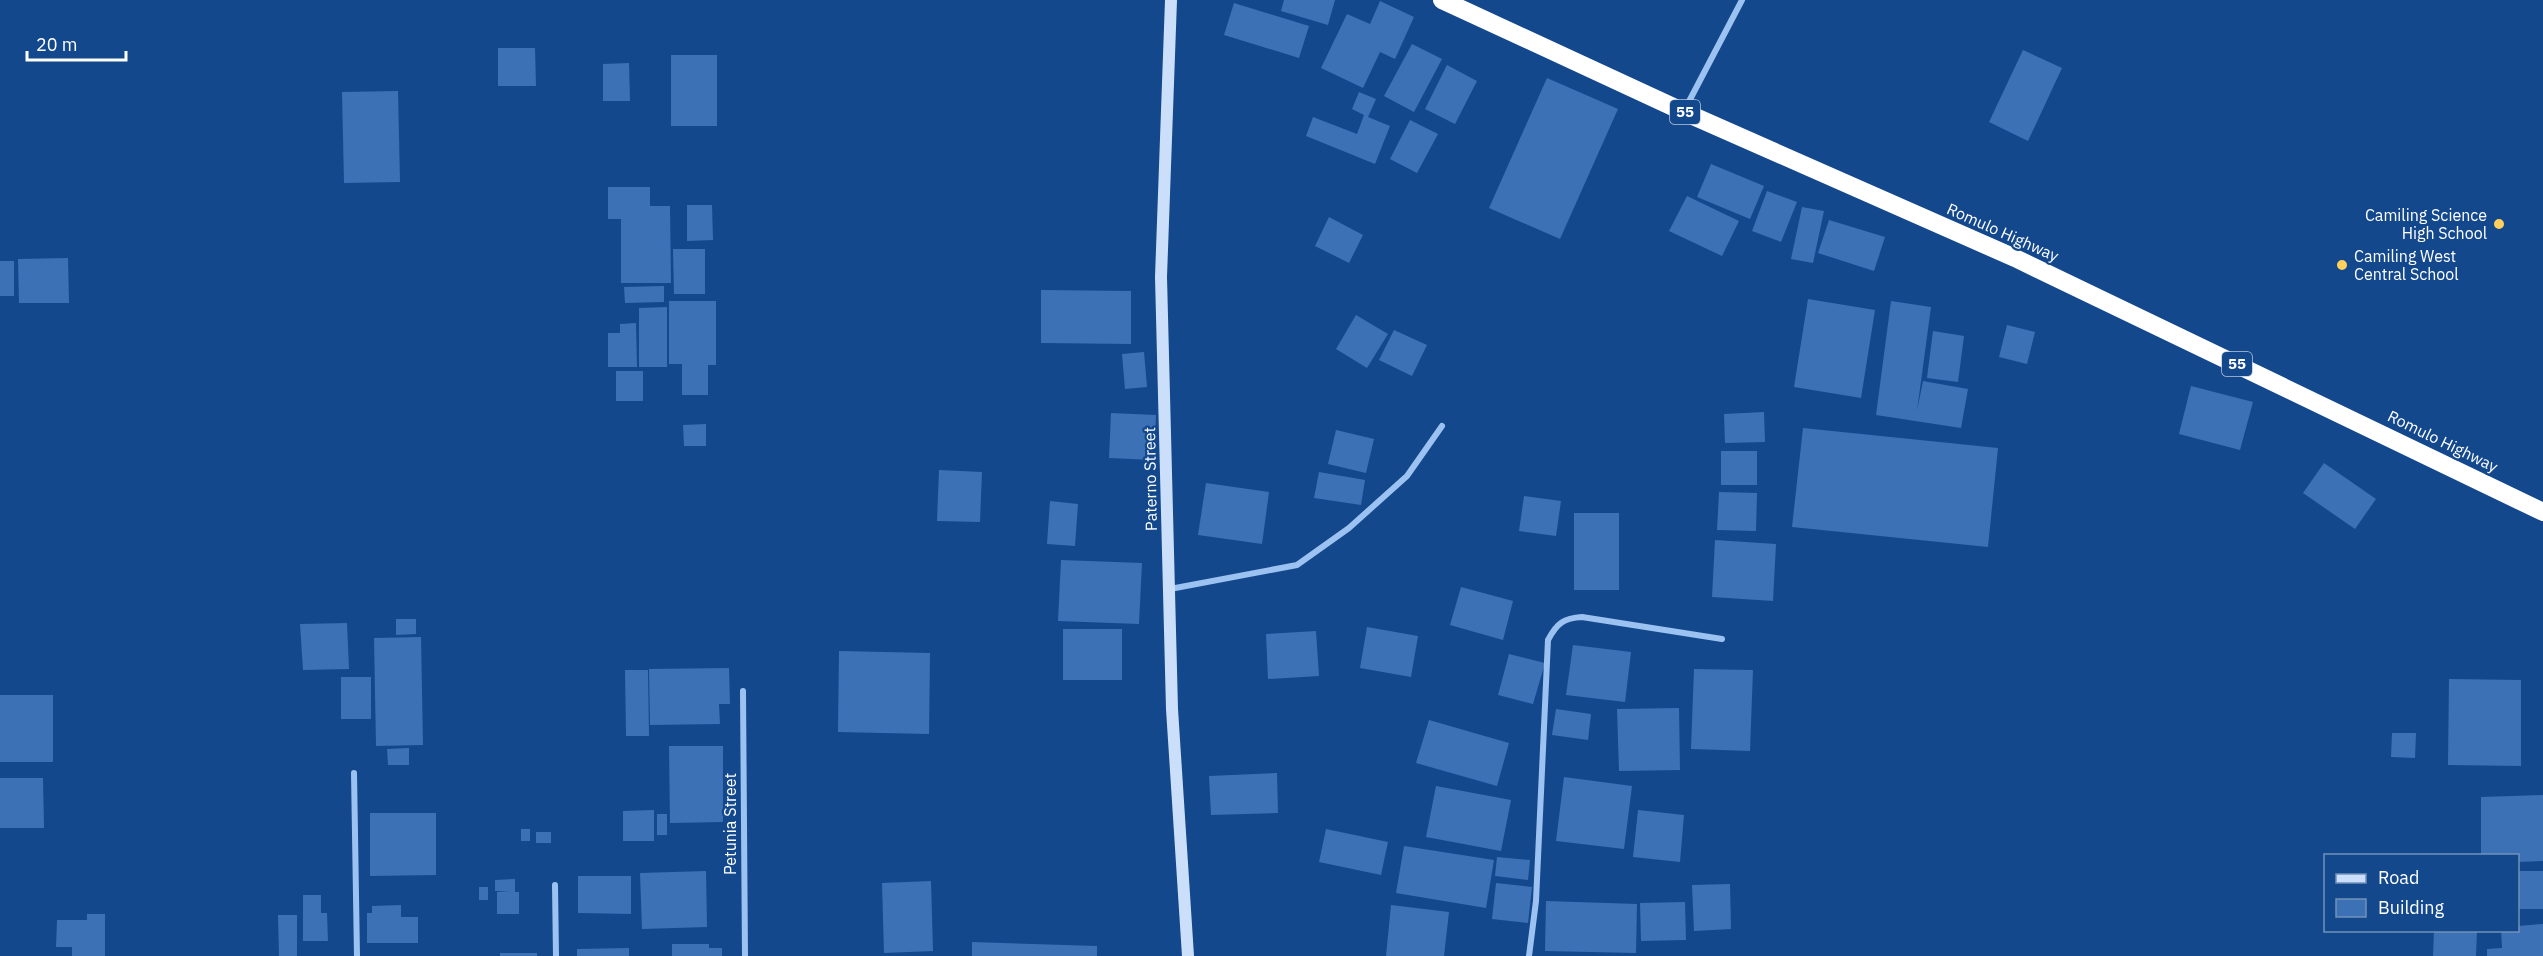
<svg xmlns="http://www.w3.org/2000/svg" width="2543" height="956" viewBox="0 0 2543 956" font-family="'IBM Plex Sans',sans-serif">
<rect width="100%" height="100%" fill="#13488d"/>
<g fill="#3c71b6">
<polygon points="1284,0 1335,0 1328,25 1281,11"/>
<polygon points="1380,1 1414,17 1395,59 1380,52 1363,88 1321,68 1347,14 1370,24"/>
<polygon points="1234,3 1309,26 1299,58 1224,35"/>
<polygon points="1412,44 1442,59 1414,112 1384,96"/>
<polygon points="498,48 535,48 536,86 498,86"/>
<polygon points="2023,50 2062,68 2028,141 1989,122"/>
<rect x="671" y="55" width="46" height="71"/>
<polygon points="629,63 630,101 603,101 603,64"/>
<polygon points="1447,65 1477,81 1455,124 1425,109"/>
<polygon points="1547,78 1618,109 1560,239 1489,208"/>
<polygon points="398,91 400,182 344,183 342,92"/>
<polygon points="1359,92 1376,99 1368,117 1390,126 1375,164 1306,136 1313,117 1357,134 1364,115 1352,109"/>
<polygon points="1410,120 1438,134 1417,173 1390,159"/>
<polygon points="1711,164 1764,186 1750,219 1697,197"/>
<polygon points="608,187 650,187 650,206 670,206 671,283 621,283 621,219 608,219"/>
<polygon points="1767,191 1797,202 1781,242 1752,231"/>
<polygon points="1687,196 1739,221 1722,256 1669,231"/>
<polygon points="687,205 712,205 713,240 687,241"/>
<polygon points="1802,207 1824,211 1813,263 1791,259"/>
<polygon points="1329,217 1363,235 1349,263 1315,246"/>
<polygon points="1829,220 1885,237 1874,271 1818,253"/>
<polygon points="673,249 705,249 705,294 674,294"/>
<polygon points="68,258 69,303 19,303 18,259"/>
<rect x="0" y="261" width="14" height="35"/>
<polygon points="664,286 664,302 625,303 624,287"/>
<polygon points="1041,290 1131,291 1131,344 1041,343"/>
<polygon points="1808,299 1875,310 1861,398 1794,387"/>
<polygon points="669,301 716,301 716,365 708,365 708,395 682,395 682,364 669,364"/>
<polygon points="1891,301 1931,307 1917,411 1923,381 1968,389 1961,428 1876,415"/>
<polygon points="667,307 667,367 639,367 639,308"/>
<polygon points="1356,315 1388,334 1367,368 1336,349"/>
<polygon points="636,323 637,367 608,367 608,333 620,333 620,324"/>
<polygon points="2007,325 2035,332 2027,364 1999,357"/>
<polygon points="1394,330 1427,345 1412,376 1379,360"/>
<polygon points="1933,331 1964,336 1958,382 1927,378"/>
<polygon points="1144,352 1147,387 1125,389 1122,354"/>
<rect x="616" y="371" width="27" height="30"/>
<polygon points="2191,386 2253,402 2240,450 2179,434"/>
<polygon points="1764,412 1765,442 1725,443 1724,414"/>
<polygon points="1111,413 1156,415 1154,460 1109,458"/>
<polygon points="706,424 706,446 684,446 683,425"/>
<polygon points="1803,428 1998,448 1988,547 1792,527"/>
<polygon points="1336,430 1374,439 1366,473 1328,464"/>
<rect x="1721" y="451" width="36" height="34"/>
<polygon points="2324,463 2376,499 2355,529 2303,493"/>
<polygon points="939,470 982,472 980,522 937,521"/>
<polygon points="1319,472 1365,480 1361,505 1314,498"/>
<polygon points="1206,483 1269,492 1262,544 1198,535"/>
<polygon points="1719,492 1757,493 1756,531 1717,530"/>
<polygon points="1524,496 1561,501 1556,536 1519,531"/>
<polygon points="1050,501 1078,504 1075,546 1047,544"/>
<rect x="1574" y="513" width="45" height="77"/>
<polygon points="1715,540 1776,544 1773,601 1712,597"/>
<polygon points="1061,560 1142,563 1139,624 1058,621"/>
<polygon points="1461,587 1513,601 1503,640 1450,625"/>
<polygon points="396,619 416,619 416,634 396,635"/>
<polygon points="347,623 349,669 303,670 300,624"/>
<polygon points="1367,627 1418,636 1411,677 1360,668"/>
<rect x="1063" y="629" width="59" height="51"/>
<polygon points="1316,631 1319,676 1268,679 1266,634"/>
<polygon points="421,637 423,745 376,746 374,638"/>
<polygon points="1573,645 1631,652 1625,702 1566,695"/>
<polygon points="839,651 930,653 929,734 838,732"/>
<polygon points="1509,654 1545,663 1533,704 1498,695"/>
<polygon points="729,668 730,704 719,704 720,724 650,725 649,669"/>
<polygon points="1694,669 1753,670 1750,751 1691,749"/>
<polygon points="625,670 648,670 649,736 626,736"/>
<rect x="341" y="677" width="30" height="42"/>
<polygon points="2449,679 2521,680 2521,766 2448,765"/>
<rect x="0" y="695" width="53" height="67"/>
<polygon points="1679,708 1680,770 1619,771 1617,709"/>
<polygon points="1556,709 1591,714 1588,740 1552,735"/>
<polygon points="1429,720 1509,743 1497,786 1416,763"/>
<polygon points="2392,733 2416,733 2415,758 2391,757"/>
<polygon points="669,746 723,746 723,822 670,823"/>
<polygon points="409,748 409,765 388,765 387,749"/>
<polygon points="1277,773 1278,813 1211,815 1209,776"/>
<polygon points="1564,777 1632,786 1624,849 1556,841"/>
<polygon points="0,778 43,778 44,828 0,828"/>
<polygon points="1436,786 1511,800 1501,851 1426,837"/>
<polygon points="2543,795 2543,861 2518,862 2518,856 2481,856 2481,797"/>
<polygon points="654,810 654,841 623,841 623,811"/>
<polygon points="1638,810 1684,815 1680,862 1633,857"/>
<polygon points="370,813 436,813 436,875 370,876"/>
<rect x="657" y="814" width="10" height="21"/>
<rect x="521" y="829" width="9" height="12"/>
<polygon points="1326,829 1388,842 1381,875 1319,862"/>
<rect x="536" y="832" width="15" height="11"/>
<polygon points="1404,846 1494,860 1486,908 1396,893"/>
<polygon points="1497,857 1530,860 1528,880 1495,876"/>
<polygon points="706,871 707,927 642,929 640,873"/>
<rect x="2518" y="871" width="25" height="38"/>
<polygon points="578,876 631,876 631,914 578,913"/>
<polygon points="515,879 515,892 519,892 519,914 497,914 497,892 511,891 495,891 495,880"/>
<polygon points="931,881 933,951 884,953 882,883"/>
<polygon points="1496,883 1532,887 1528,923 1492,919"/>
<polygon points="1730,884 1731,929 1694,931 1692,885"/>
<rect x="479" y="887" width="9" height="13"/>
<polygon points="303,895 321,895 321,913 327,913 328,941 303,941"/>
<polygon points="1546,901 1637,904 1636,953 1545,951"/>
<polygon points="1685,902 1686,940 1641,941 1640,903"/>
<polygon points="401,905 401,917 418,917 418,943 367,943 367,913 372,913 372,906"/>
<polygon points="1391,905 1449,912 1444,956 1386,956"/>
<polygon points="87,914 105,914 105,956 72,956 72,947 56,947 57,920 87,920"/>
<polygon points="278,915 297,915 297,956 279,956"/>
<polygon points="2543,924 2543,956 2487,956 2487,949 2502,948 2501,930 2518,930 2518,926"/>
<polygon points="2434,930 2477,930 2476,956 2433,956"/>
<polygon points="972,942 1097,946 1097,956 972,956"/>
<polygon points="672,944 709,944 709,948 722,948 722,956 672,956"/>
<polygon points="629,948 629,956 577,956 577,949"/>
<rect x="500" y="953" width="37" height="3"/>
</g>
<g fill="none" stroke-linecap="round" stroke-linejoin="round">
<g stroke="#9cc2f1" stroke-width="6">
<polyline points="1684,111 1742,0"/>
<polyline points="1170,589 1297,565 1349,528 1407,476 1442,426"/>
<polyline points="743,691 745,956"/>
<polyline points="354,773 357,956"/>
<polyline points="555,885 556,956"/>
<path d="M 1529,956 L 1536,901 L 1548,640 C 1557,623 1564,618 1582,617 L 1722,639"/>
</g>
<polyline stroke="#cbdffb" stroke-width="12" points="1171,0 1161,277 1172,709 1188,956"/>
<polyline stroke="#fff" stroke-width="18" points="1442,0 1684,112 2015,258 2543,512"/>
</g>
<g fill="#ffd15c" stroke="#13488d" stroke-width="2">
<circle cx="2499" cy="224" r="6"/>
<circle cx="2342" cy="265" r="6"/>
</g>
<g text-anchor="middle" stroke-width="4.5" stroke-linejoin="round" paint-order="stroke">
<g fill="#13488d" stroke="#b8c8dd" stroke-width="1.5">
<rect x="1670" y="100" width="30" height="24" rx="4.5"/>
<rect x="2222" y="352" width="30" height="24" rx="4.5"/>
</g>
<g font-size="15" font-weight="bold" fill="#fff">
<text x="1685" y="117">55</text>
<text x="2237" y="369">55</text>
</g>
<g font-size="16" fill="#fff" stroke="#13488d" text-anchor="end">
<text x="2487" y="221">Camiling Science<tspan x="2487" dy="18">High School</tspan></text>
<text x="2354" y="262" text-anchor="start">Camiling West<tspan x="2354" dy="18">Central School</tspan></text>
</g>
<g font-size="16" fill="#fff" stroke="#13488d">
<text transform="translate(2003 232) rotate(24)" y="6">Romulo Highway</text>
<text transform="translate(2443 441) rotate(26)" y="6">Romulo Highway</text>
<text transform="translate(1150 479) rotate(-91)" y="6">Paterno Street</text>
<text transform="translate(730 824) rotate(-90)" y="6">Petunia Street</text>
</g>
</g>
<rect x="2324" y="854" width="195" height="78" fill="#13488d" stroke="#7191bb" stroke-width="1.5"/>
<rect x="2336" y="874" width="30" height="9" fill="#cbdffb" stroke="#7191bb" stroke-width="1.5"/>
<text x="2378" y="884" font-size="18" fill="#ffffff">Road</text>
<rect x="2336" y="899" width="30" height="18" fill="#3c71b6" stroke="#7191bb" stroke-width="1.5"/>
<text x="2378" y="914" font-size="18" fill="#ffffff">Building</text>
<path d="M27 51v9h99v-9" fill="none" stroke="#ffffff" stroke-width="3"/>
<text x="36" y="51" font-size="18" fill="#ffffff" stroke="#13488d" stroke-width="4.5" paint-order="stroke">20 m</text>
</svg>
